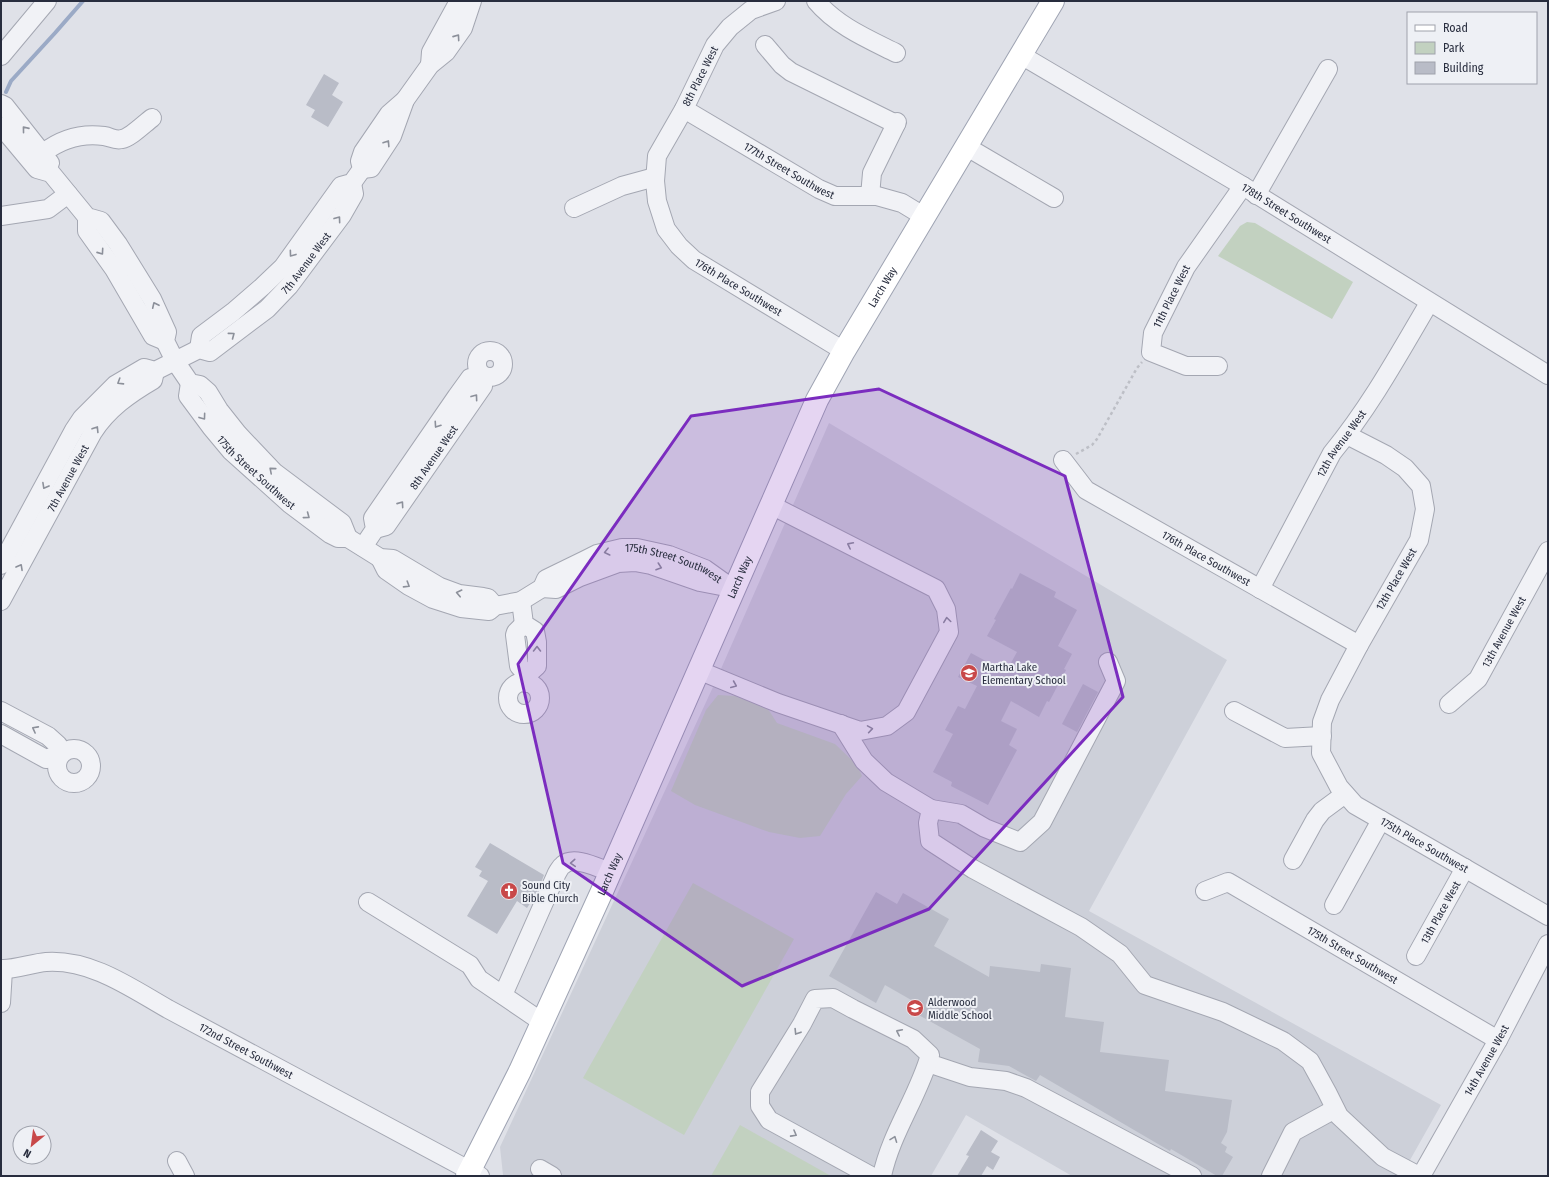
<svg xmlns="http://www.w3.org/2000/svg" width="1549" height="1177" viewBox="0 0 1549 1177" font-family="'Fira Sans Condensed',sans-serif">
<rect width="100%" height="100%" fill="#dfe1e8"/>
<polygon fill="#cdd0d9" points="829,423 1227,660 1089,911 1441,1105 1401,1176 1072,1176 966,1115 931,1176 506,1176 503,1175 500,1147 713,687"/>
<g fill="#c2d1c0">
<polygon points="1247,222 1255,223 1353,282 1332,319 1218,256 1240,226"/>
<polygon points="718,695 735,696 765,706 770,712 777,723 835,744 857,765 862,776 846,794 820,836 800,838 769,832 695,805 671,791 706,710"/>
<polygon points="693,883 794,939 684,1135 583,1078"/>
<polygon points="740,1125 831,1176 711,1176"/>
</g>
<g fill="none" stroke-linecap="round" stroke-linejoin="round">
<polyline stroke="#9baac6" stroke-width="4" points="6,92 11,81 55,33 83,1"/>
</g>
<g fill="#b9bcc7">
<polygon points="324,74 339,83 332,95 343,102 328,127 311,117 315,110 306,105"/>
<polygon points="1020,573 1056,592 1054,597 1077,610 1058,646 1072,654 1064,669 1066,670 1049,702 1047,701 1039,717 1011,701 1001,721 1017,729 1009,745 1017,750 988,805 951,786 952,782 933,772 953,734 945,730 958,706 965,709 977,686 958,677 971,653 1006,672 1017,652 987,636 996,620 994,619 1011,588 1012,589"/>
<polygon points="1083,684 1098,692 1077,732 1062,724"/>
<polygon points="490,843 544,875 538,891 527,908 517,901 497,934 467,916 488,881 479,876 482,871 475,867"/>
<polygon points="876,892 897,904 903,893 949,919 934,946 989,977 990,966 1040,972 1041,964 1071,968 1065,1017 1104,1022 1100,1052 1169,1060 1165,1091 1232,1100 1227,1132 1221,1143 1227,1147 1225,1152 1233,1157 1222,1176 1217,1176 1171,1149 1170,1151 1040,1075 1036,1081 1009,1066 978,1062 980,1049 915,1013 920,1005 885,985 876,1003 829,976"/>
<polygon points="981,1130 998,1141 991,1152 1000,1157 993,1170 987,1166 981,1176 957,1176 969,1156 966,1155"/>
</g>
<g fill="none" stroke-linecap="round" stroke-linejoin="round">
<g stroke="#a4a7b2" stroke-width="20">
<g id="minor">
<path id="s1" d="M 776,1 L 751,10 L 730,27 L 715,45 L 684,109 L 657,156 L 655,181 L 657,201 L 666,229 L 679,246 L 694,260 L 844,351"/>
<path d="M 816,1 C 837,26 868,39 896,53"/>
<polyline points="765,45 782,65 791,72 896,124"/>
<path id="s2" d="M 1021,55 L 1243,186 L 1548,375"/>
<polyline points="1,56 47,1"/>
<polyline points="430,65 431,52 459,1"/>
<polyline points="1,104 5,106 50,163"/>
<path id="s3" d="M 684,109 L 819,189 L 835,196 L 877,196 L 902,203 L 925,217"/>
<polyline points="1,126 37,169 51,173 87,217 101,221 118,244 152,299 167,332 165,341 175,361 190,383 200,385 208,392 219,410 238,434 274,472 342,523 348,538"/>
<polyline points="967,147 1054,198"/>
<path d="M 43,153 C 61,139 82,133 104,136 C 111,137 115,141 122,139 C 130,138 145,123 152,118"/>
<polyline points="362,169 371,168 392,136 405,100 430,65 446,52 463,28 472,1"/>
<polyline points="1256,195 1328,69"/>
<polyline points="870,196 872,173 897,122"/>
<polyline points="574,208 622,186 655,177"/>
<polyline points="1,216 48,209 68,194"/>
<polyline points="87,217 87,231 114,269 153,336 165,341"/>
<polyline points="199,349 201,336 233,312 262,287 283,267 341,186 352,183 362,169 360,161 363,152 389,114 405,100"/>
<circle cx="490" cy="364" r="13"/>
<path id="s4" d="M 1218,366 L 1186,366 L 1151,352 L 1153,333 L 1186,267 L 1243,186"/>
<path id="s5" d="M 190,383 L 188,396 L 211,427 L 231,451 L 290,504 L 330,534 L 338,538 L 348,538 L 380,558 L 393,559 L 440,587 L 459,594 L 483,597 L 488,598 L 495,606"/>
<path id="s6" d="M 1347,435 L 1386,455 L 1405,468 L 1421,486 L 1425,509 L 1419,540 L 1359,645 L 1330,700 L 1322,722 L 1321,753 L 1339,787 L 1355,805 L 1548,916"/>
<path id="s7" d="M 1063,460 L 1086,490 L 1359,645"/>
<path id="s8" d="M 375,529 L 386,526 L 483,386 L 480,378"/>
<polyline points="363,547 375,529 373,518 457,396 470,378 480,378"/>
<path id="s9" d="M 380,558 L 386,570 L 409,586 L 433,599 L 461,608 L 489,611 L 495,606 L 521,601 L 542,588 L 546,579 L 585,560 L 597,554 L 622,548 L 637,548 L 669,555 L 705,569 L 733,589"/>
<path id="s10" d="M 1,565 L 74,430 L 82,418 L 115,385 L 144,368 L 155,371 L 199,349 L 210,352 L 267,309 L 289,286 L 342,215 L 354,194 L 352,183"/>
<polyline points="542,588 556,589 580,577 618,563 635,562 651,565 700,582 726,587"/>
<path id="s11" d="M 1260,589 L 1332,453 C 1370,407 1399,354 1429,303"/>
<path id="s12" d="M 1,601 L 93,432 C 108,409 129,394 153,380 L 155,371"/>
<polyline points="521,601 524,624 535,631 537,642 537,666 527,675 526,683"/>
<polyline points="524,624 516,632 515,635 519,666 527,675"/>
<polyline points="698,670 778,703 860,731 887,726 906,712 949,632 946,609 936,589 771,505"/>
<circle cx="524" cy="698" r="16"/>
<path id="s13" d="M 1449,704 L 1478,679 L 1548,551"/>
<polyline points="1,711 48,736 58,745 57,755"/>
<polyline points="1234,711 1285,738 1322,736"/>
<polyline points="841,724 864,761 886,782 931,809 928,823 930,841 973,869 1081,927 1120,954 1145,985 1223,1012 1283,1041 1310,1061 1327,1092 1339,1116 1383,1157 1419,1176"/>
<polyline points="1,734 46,759 57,755"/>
<circle cx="74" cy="766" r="17"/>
<polyline points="931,809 961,814 985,828 1020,842 1042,822 1116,681 1108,662"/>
<polyline points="1293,860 1315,820 1322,811 1345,794"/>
<path id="s14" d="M 1205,891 L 1228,882 L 1498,1040"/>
<polyline points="368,902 470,965 479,979 542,1022"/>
<polyline points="1334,905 1381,820"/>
<path id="s15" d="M 1416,956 L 1465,868"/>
<path id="s16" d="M 1,969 C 13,970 33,963 46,962 C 91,959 131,988 168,1009 L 480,1176"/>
<path d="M 503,995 L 557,873 C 559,870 560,867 563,865 C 574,855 598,868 610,872"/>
<polyline points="1,1003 3,970"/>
<polyline points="928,1063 970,1077 1006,1081 1026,1088 1192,1176"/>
<polyline points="177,1161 185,1176"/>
<polyline points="540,1169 552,1176"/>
<path d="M 871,1176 L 769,1120 L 760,1106 L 760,1092 L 802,1024 L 815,999 L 833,998 L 853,1009 L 913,1039 L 930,1055 C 918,1097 891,1133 882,1176"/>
<polyline points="1271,1176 1293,1132 1335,1109"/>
<path id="s17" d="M 1421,1176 L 1498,1040 L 1548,944"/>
</g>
</g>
<g stroke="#9fa4b3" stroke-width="24">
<g id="major">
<path id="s18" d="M 467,1176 L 520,1071 L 603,889 L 817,400 L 844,351 L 1053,1"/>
</g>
</g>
<polyline stroke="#bdbfc6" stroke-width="2.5" stroke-dasharray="3 3" stroke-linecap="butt" points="1076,454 1092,445 1097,439 1137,368 1142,362"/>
<use href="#minor" stroke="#f1f2f6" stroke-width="18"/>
<use href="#major" stroke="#fff" stroke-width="22"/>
</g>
<defs><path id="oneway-chevron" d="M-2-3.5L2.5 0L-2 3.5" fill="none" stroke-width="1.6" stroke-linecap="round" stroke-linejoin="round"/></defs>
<g stroke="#8c909a">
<use href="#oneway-chevron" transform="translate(457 37) rotate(-55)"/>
<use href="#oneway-chevron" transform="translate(25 129) rotate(-129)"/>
<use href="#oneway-chevron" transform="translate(387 143) rotate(-57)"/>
<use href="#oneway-chevron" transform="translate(338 219) rotate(-54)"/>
<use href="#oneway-chevron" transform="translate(101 252) rotate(55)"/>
<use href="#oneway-chevron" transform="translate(292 254) rotate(126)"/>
<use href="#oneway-chevron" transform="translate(155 305) rotate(-115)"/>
<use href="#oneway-chevron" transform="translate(232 335) rotate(-37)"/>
<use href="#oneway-chevron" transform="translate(120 382) rotate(148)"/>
<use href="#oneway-chevron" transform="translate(475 397) rotate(-54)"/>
<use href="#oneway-chevron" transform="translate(203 417) rotate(54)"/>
<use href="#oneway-chevron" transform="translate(437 425) rotate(124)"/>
<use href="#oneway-chevron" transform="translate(96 429) rotate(-58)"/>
<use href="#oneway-chevron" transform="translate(272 470) rotate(-139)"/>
<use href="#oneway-chevron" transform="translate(45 486) rotate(119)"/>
<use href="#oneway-chevron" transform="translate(401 504) rotate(-55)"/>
<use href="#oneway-chevron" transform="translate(307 516) rotate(37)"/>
<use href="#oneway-chevron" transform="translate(850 545) rotate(-153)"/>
<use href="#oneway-chevron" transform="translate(607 552) rotate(166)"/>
<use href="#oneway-chevron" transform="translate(20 567) rotate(-61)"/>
<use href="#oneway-chevron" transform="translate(659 567) rotate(19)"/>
<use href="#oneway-chevron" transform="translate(407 585) rotate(32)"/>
<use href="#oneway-chevron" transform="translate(459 593) rotate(-167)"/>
<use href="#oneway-chevron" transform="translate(947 620) rotate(-98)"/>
<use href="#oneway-chevron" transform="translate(537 649) rotate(-90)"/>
<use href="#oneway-chevron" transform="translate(734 685) rotate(23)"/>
<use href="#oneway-chevron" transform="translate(35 729) rotate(-152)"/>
<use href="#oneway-chevron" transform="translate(870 729) rotate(-9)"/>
<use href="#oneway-chevron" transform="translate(573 863) rotate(176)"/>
<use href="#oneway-chevron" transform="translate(797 1032) rotate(122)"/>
<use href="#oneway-chevron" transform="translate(899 1032) rotate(-154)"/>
<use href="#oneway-chevron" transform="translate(794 1134) rotate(29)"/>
<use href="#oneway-chevron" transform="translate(894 1139) rotate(-69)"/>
</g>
<path fill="#7b2cbf" fill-opacity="0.2" stroke="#7b2cbf" stroke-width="3" stroke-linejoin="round" d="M 879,389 L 1065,476 L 1123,697 L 929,909 L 742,986 L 563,863 L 518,664 L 691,416 Z"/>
<defs>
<g id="school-disc" transform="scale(0.9)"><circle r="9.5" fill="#c84849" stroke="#eef0f5"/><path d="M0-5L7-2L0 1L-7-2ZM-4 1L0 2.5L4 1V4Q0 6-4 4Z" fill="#fff"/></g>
<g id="church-disc" transform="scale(0.9)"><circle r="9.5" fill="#c84849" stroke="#eef0f5"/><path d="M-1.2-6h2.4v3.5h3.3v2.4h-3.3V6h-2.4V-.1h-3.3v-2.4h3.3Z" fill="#fff"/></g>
</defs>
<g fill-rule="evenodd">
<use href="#school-disc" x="969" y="673"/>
<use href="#church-disc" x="509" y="891"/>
<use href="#school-disc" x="915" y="1008"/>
</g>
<g text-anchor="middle" stroke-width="4" stroke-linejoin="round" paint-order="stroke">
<g font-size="11" fill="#282d3e" stroke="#eef0f5">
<text transform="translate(700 76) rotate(-63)" y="4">8th Place West</text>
<text dy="4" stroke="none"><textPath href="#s3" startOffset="122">177th Street Southwest</textPath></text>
<text dy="4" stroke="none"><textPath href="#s2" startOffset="309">178th Street Southwest</textPath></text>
<text dy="4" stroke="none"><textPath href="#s10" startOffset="452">7th Avenue West</textPath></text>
<text dy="4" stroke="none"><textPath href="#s1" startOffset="371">176th Place Southwest</textPath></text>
<text dy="4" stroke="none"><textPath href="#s18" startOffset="982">Larch Way</textPath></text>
<text dy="4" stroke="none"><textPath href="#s4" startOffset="130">11th Place West</textPath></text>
<text dy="4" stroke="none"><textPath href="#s11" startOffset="167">12th Avenue West</textPath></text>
<text dy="4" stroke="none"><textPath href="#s8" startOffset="95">8th Avenue West</textPath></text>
<text dy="4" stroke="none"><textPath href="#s5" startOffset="116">175th Street Southwest</textPath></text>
<text dy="4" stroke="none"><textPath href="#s12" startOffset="140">7th Avenue West</textPath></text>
<text dy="4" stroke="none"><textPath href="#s7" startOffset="176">176th Place Southwest</textPath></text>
<text dy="4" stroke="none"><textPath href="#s9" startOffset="332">175th Street Southwest</textPath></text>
<text dy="4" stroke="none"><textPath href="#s18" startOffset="658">Larch Way</textPath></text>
<text transform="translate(1396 579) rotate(-60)" y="4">12th Place West</text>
<text dy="4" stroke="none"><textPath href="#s13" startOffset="92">13th Avenue West</textPath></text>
<text dy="4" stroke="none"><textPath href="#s6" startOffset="526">175th Place Southwest</textPath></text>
<text dy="4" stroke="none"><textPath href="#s18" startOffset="334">Larch Way</textPath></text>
<text dy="4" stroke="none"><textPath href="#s15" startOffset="50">13th Place West</textPath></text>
<text dy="4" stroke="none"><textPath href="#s14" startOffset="169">175th Street Southwest</textPath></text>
<text dy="4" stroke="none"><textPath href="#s16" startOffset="267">172nd Street Southwest</textPath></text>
<text dy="4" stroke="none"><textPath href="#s17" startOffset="133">14th Avenue West</textPath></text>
</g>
<g font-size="11" fill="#282d3e" stroke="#eef0f5" text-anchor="start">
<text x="982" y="671">Martha Lake<tspan x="982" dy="13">Elementary School</tspan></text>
<text x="522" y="889">Sound City<tspan x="522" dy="13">Bible Church</tspan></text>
<text x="928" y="1006">Alderwood<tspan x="928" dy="13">Middle School</tspan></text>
</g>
</g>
<rect width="1549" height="1177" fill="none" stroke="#282d3e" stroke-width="4"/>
<rect x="1407" y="12" width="130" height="72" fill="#eef0f5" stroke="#9fa2ac"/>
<rect x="1415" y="25" width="20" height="6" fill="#ffffff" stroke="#9fa2ac"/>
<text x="1443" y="32" font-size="12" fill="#282d3e">Road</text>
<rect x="1415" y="42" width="20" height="12" fill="#c2d1c0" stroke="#9fa2ac"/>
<text x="1443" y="52" font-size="12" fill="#282d3e">Park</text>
<rect x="1415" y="62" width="20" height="12" fill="#b9bcc7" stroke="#9fa2ac"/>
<text x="1443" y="72" font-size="12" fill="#282d3e">Building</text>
<g transform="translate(32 1145) rotate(209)"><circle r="19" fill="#eef0f5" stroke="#9fa2ac"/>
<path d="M0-3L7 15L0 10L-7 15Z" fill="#c84849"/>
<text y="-6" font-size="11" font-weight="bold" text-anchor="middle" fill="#282d3e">N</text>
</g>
</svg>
